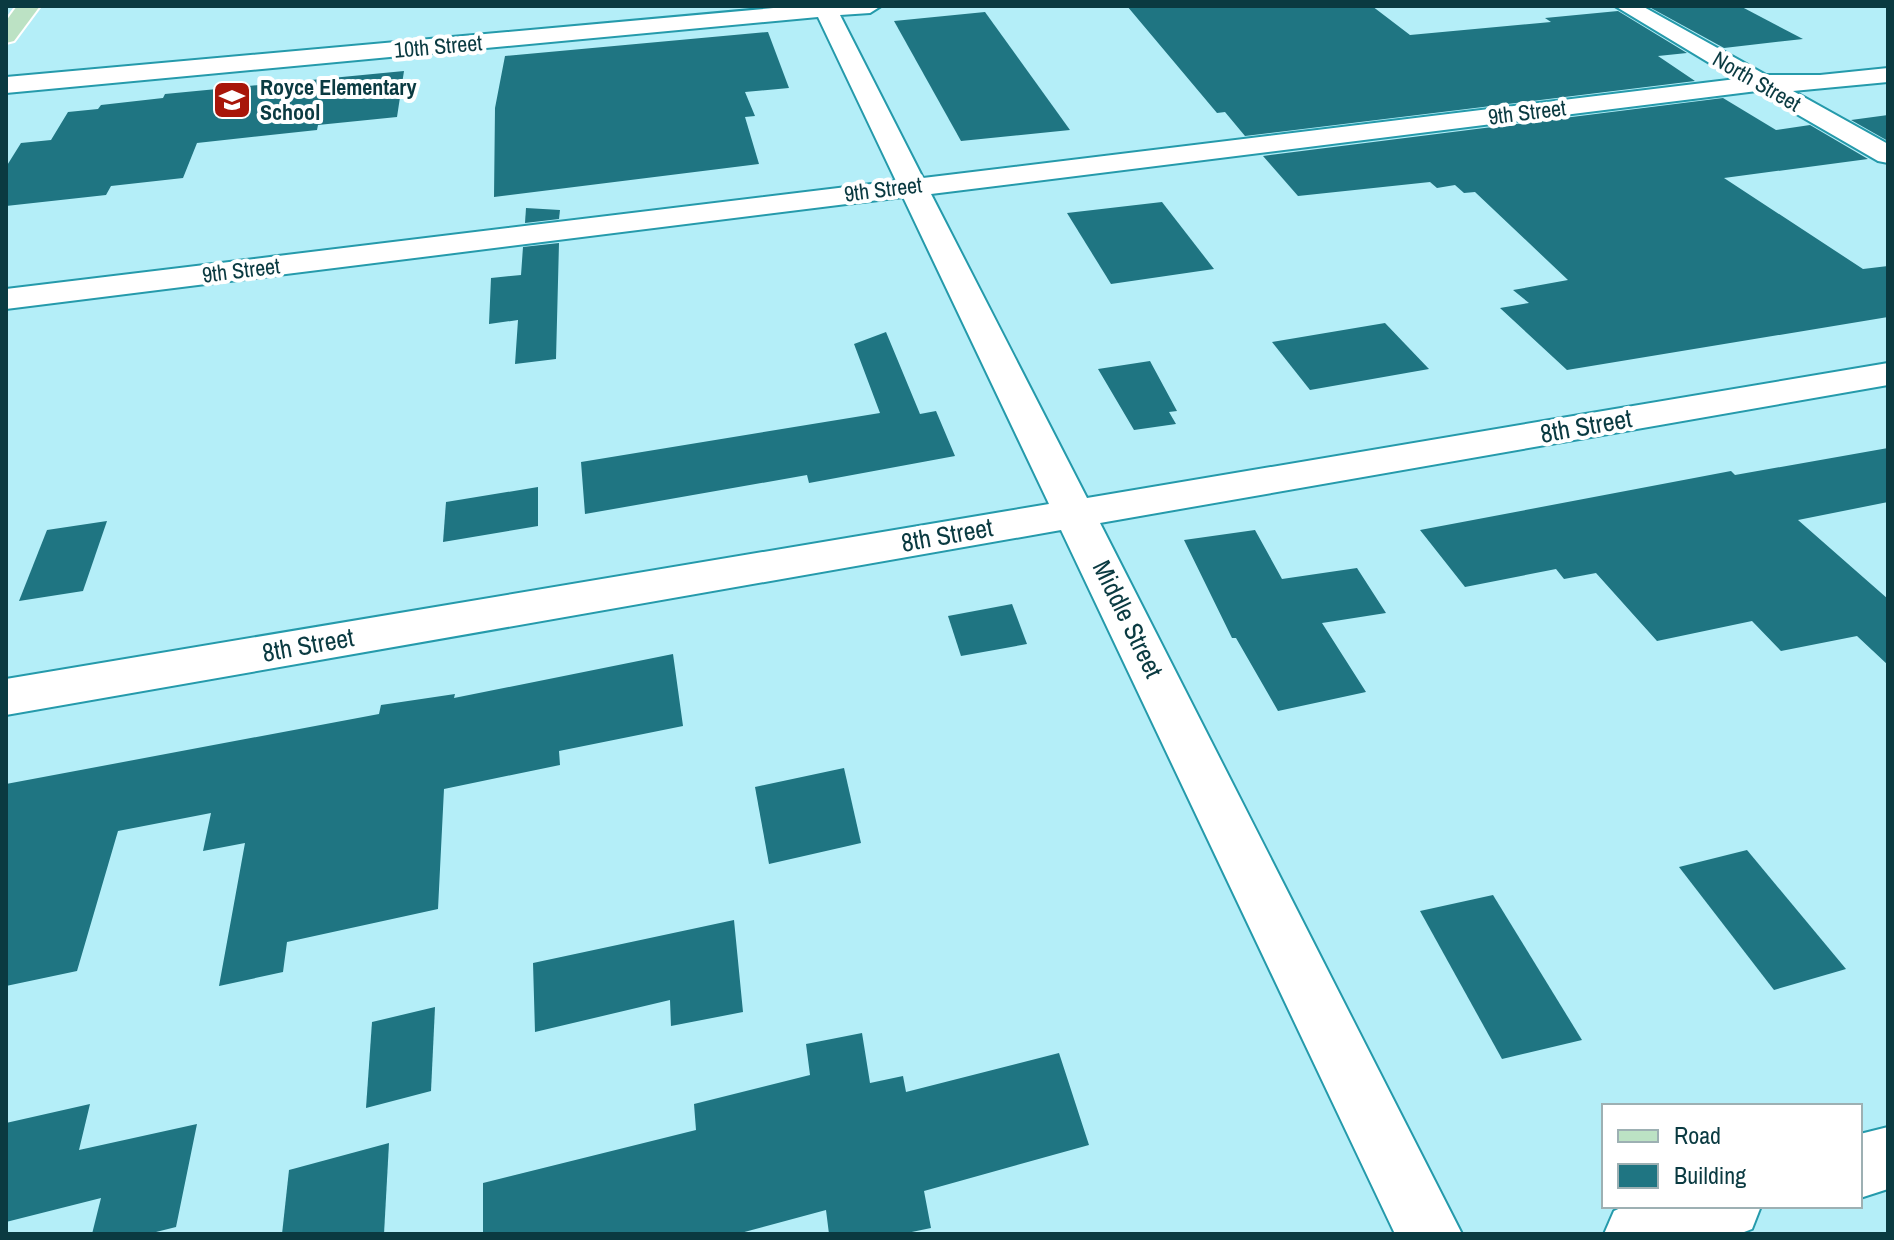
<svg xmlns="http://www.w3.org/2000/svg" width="1894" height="1240" viewBox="0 0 1894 1240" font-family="'Archivo Narrow',sans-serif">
<rect width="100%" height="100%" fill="#b4eef8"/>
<g fill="#1f7582">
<polygon points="1127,6 1372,6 1410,35 1551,22 1545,18 1618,11 1687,53 1658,56 1695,81 1245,136 1225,112 1217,113"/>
<polygon points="1667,6 1742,7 1803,39 1724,48 1651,8"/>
<polygon points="985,12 1070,130 961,141 894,21"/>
<polygon points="768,32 789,88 745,92 755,116 745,117 759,164 494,197 495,108 505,56"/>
<polygon points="404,71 397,117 318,125 317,130 197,143 183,178 111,186 106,195 6,206 6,167 21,143 51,140 68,112 98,109 101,105 163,98 165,94"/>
<polygon points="1723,98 1776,130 1810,125 1868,159 1724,178 1863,269 1888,266 1888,317 1567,370 1500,308 1529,303 1513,290 1568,280 1475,192 1464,193 1455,185 1437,188 1430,182 1298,196 1263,156"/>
<polygon points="1888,115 1888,141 1851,120"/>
<polygon points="1162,202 1214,269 1111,284 1067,213"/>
<polygon points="526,208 560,210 559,219 525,223"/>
<polygon points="559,243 556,359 515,364 518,320 489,324 491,278 521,275 523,247"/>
<polygon points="1385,323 1429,369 1310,390 1272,342"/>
<polygon points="886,332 920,414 936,411 955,456 809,483 807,475 585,514 581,462 880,413 854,344"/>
<polygon points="1150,361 1177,411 1169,412 1176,424 1134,430 1098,369"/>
<polygon points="1888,448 1888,502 1798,520 1888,599 1888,665 1857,636 1781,651 1752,621 1657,641 1596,573 1564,579 1556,569 1465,587 1420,530 1731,471 1735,475"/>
<polygon points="538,487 538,526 443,542 446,502"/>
<polygon points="107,521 83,591 19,601 47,530"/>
<polygon points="1255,530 1282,579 1357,568 1386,613 1322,623 1366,692 1278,711 1236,638 1232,638 1184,540"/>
<polygon points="1012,604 1027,644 961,656 948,616"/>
<polygon points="673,654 683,726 559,751 560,765 444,789 438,909 287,942 283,972 219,986 245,843 203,851 211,813 118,831 77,971 6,986 6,784 379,714 381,705 455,694 454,698"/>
<polygon points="844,768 861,843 769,864 755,787"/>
<polygon points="1747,850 1846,969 1774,990 1679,867"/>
<polygon points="1493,895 1582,1040 1502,1059 1420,911"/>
<polygon points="734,920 743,1012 671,1026 670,1000 535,1032 533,963"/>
<polygon points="435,1007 431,1091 366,1108 372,1022"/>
<polygon points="862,1033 870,1083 903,1076 906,1092 1059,1053 1089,1145 924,1191 931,1228 902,1234 829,1234 826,1210 737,1234 483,1234 483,1183 696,1130 694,1104 810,1075 806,1044"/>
<polygon points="90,1104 79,1150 197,1124 176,1227 148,1234 92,1234 101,1198 6,1222 6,1123"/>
<polygon points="389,1143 384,1234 282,1234 289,1170"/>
</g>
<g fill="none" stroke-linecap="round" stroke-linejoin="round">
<g stroke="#259aab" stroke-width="4">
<g id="minor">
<polygon points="796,6 881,6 870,13 840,15 923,178 1736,79 1615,6 1642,6 1766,75 1820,75 1888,68 1888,82 1793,91 1888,144 1888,163 1878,161 1757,91 931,194 1087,498 1888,363 1888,385 1100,523 1462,1234 1395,1234 1061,530 6,715 6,679 1049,504 903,197 6,309 6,289 896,181 818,17 6,93 6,77"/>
<polygon points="1888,1127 1888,1189 1860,1198 1860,1134"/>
<polygon points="1625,1206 1761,1206 1752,1229 1739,1234 1604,1234 1614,1211"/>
</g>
</g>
<g stroke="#fff" stroke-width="4">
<polygon id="primary" points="17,6 40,6 14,41 6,43 6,21"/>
</g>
<use href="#minor" fill="#fff" fill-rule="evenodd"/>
<use href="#primary" fill="#bce2c4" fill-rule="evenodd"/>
</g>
<defs>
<g id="school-square" transform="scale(2)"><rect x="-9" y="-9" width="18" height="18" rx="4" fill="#a8160a" stroke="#fff"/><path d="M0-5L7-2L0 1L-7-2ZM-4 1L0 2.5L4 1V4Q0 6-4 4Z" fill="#fff"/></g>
</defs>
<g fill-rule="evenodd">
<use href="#school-square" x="232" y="100"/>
</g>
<g text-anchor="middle" stroke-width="8" stroke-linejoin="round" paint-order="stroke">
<g font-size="22" fill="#0a3a41" stroke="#fff">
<text transform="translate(438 46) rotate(-5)" y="8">10th Street</text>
<text transform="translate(1757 81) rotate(30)" y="8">North Street</text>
<text transform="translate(1527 112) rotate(-7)" y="8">9th Street</text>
<text transform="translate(883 189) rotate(-7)" y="8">9th Street</text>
<text transform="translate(241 270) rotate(-7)" y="8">9th Street</text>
</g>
<g font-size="22" font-weight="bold" fill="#0a3a41" stroke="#fff" text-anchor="start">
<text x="260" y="95">Royce Elementary<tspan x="260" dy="25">School</tspan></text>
</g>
<g font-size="26" fill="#0a3a41" stroke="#fff">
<text transform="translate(1586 426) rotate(-10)" y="9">8th Street</text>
<text transform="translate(947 535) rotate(-10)" y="9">8th Street</text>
<text transform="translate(1128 619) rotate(64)" y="9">Middle Street</text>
<text transform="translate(308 645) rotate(-10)" y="9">8th Street</text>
</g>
</g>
<rect width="1894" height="1240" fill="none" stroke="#0a3a41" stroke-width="16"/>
<rect x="1602" y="1104" width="260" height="104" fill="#ffffff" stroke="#9db0b3" stroke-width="2"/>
<rect x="1618" y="1130" width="40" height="12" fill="#bce2c4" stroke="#9db0b3" stroke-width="2"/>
<text x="1674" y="1144" font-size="24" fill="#0a3a41">Road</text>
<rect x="1618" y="1164" width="40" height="24" fill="#1f7582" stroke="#9db0b3" stroke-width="2"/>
<text x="1674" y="1184" font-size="24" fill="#0a3a41">Building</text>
</svg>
